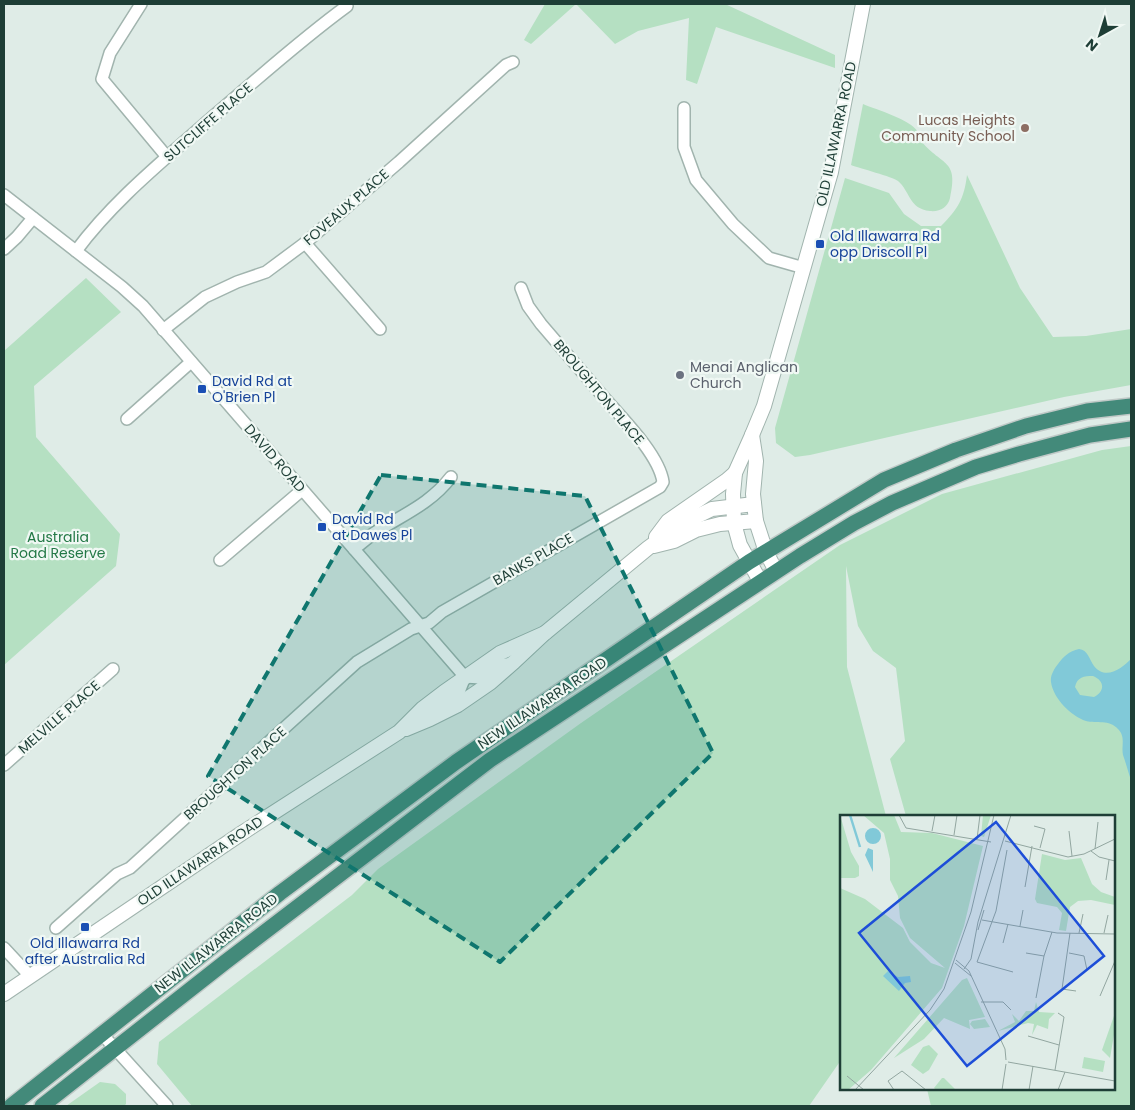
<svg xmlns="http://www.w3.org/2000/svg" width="1135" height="1110" viewBox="0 0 1135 1110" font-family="Poppins,sans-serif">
<rect width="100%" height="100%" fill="#dfece7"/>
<g fill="#b5e0c2">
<polygon points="545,4 725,4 835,55 835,68 716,27 697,84 686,80 689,18 638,31 615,44 576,4 531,44 524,40"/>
<path d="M 863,104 C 877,110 910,119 918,132 C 920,135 920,139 922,142 C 942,166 959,159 950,198 C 948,207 940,212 930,211 C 909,209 910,191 898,181 C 893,177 859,168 851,165 Z"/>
<path d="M 967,175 L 1020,288 L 1053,337 L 1086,336 L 1131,329 L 1131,385 L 1064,397 L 810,455 L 795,457 L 776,443 L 775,428 L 845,178 L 889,193 L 904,214 L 921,226 L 941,226 C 958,209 964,199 967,175 Z"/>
<polygon points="86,278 121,312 34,386 36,437 120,534 116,566 4,665 4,351"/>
<polygon points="1131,446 1131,1106 931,1106 927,1089 1114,1089 1114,816 906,816 890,759 905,741 896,668 873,651 858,626 846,566 847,667 886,816 841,816 841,1060 809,1106 192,1106 157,1064 159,1042 352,895 378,869 581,723 840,545 942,494 1102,450"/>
<polygon points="100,1082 115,1084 126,1094 126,1104 124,1106 66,1106"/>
</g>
<path fill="#81c9d8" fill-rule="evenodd" d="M 1079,649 C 1088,650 1089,659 1094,666 C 1106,681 1122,668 1131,659 L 1131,780 C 1128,772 1126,763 1123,755 C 1121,746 1126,737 1118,729 C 1109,719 1097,724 1086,721 C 1071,716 1053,698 1051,682 C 1050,676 1054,669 1058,664 C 1063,657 1069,651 1079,649 ZM 1093,676 C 1105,681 1105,691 1094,697 L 1080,695 L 1075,687 C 1077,677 1084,676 1093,676 Z"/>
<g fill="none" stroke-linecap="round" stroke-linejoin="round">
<g stroke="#a1b4ae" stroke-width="14">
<g id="minor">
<polyline points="141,4 110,53 102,79 167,157"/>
<polyline points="684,108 684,147 696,180 733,224 769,258 804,268"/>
<polyline points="4,195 122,287 143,306 465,677 480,678 498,665 514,663"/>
<polyline points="305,243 380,329"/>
<polyline points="4,249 17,237 33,218"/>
<path d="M 76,251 C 113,201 163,161 209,120 C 255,81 299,41 347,6 L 345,4"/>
<polyline points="163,330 205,297 237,282 266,272 305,243 399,162 506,65 513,62"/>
<polyline points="127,419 191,362"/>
<path d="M 354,549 C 361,544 368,537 376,532 C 404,514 430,504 451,477"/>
<polyline points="220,560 302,490"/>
<polyline points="434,713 459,692 465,677"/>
<polyline points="4,765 113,669"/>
<path d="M 56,928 L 117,874 L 130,868 L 357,662 L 411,629 L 429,623 L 442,612 L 660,487 L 663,482 C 659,454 620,416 601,394 C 581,371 561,347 541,324 L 528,306 L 521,288"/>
<polyline points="4,948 30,976"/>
<polyline points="101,1033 167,1106"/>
</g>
</g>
<g stroke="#a1b4ae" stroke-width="16">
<g id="tertiary">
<polyline points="752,435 756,461 753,494 756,521 766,552 776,571"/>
<polyline points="656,537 668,521 727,480 735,473"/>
<polyline points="654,546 674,541 696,530 720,524 756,521"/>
<polyline points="760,581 740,545 734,523 733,494 735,473 752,435 764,406 831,172 863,4"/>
<polyline points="406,729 430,719 458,705 490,683 514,662 545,633 648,548 681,524 712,509 754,504"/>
<polyline points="4,994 242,833 399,732 423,708 444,692 500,653 545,633"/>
</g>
</g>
<g stroke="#c0c9c7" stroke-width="18">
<g id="trunk">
<polyline points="11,1106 280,893 456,762 749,562 884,480 956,450 1026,426 1087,411 1131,406"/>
<polyline points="42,1106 224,963 490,760 800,556 854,523 892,503 976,467 1019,454 1090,435 1131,429"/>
</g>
</g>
<use href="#minor" stroke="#fff" stroke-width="11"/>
<use href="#tertiary" stroke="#fff" stroke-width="14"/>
<use href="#trunk" stroke="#438a7a" stroke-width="15"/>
</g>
<path fill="#0f766e" fill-opacity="0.2" stroke="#0f766e" stroke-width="4" stroke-dasharray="10 6" stroke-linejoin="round" d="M 381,475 L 585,496 L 713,753 L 500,962 L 208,776 Z"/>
<circle fill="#8d6e63" stroke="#f0f8f4" stroke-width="2" cx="1025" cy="128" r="5"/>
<g fill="#1a4fb4" stroke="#f0f8f4" stroke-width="2">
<rect x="815" y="239" width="10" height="10" rx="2.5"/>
<rect x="197" y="384" width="10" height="10" rx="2.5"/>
<rect x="317" y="522" width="10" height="10" rx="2.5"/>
<rect x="80" y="922" width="10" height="10" rx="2.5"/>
</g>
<circle fill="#6b7280" stroke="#f0f8f4" stroke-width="2" cx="680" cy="375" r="5"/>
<g text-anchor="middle" stroke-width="4.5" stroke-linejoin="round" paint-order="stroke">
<g font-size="14" fill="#785e54" stroke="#f0f8f4" text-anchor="end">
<text x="1015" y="125">Lucas Heights<tspan x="1015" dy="16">Community School</tspan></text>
</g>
<g font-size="14" fill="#1e3e36" stroke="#f0f8f4">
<text transform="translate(208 122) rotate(-41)" y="5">SUTCLIFFE PLACE</text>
<text transform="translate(836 134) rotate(-78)" y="5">OLD ILLAWARRA ROAD</text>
<text transform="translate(346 207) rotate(-41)" y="5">FOVEAUX PLACE</text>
<text transform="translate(599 392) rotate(50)" y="5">BROUGHTON PLACE</text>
<text transform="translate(275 458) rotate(49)" y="5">DAVID ROAD</text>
<text transform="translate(533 559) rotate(-30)" y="5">BANKS PLACE</text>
<text transform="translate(542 703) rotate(-34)" y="5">NEW ILLAWARRA ROAD</text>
<text transform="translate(59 717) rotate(-41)" y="5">MELVILLE PLACE</text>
<text transform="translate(235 773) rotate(-42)" y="5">BROUGHTON PLACE</text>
<text transform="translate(200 861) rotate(-34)" y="5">OLD ILLAWARRA ROAD</text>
<text transform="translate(216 943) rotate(-38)" y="5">NEW ILLAWARRA ROAD</text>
</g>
<g font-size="14" fill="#164399" stroke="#f0f8f4" text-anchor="start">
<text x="830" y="241">Old Illawarra Rd<tspan x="830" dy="16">opp Driscoll Pl</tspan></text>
<text x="212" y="386">David Rd at<tspan x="212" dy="16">O'Brien Pl</tspan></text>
<text x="332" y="524">David Rd<tspan x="332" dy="16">at Dawes Pl</tspan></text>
<text x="85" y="948" text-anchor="middle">Old Illawarra Rd<tspan x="85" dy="16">after Australia Rd</tspan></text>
</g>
<g font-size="14" fill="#5b616d" stroke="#f0f8f4" text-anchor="start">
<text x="690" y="372">Menai Anglican<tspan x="690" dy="16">Church</tspan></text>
</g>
<g font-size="14" fill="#247947" stroke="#f0f8f4">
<text x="58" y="542">Australia<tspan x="58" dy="16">Road Reserve</tspan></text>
</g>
</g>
<g transform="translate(840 815)">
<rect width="275" height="275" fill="#dfece7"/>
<path d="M 0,0 L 11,37 L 19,51 L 19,61 L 15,63 L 0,63 ZM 23,0 L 54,0 L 61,17 L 92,18 L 143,31 L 124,111 L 102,173 L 31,255 L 8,275 L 0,275 L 0,73 L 25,84 L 63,113 L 70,127 L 91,148 L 105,153 L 70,123 L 60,103 L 58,81 L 50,65 L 50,44 L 44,18 ZM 143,0 L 151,0 L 144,22 L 141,21 ZM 202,39 L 225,45 L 241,43 L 252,69 L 261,77 L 275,82 L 275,90 L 251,85 L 238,86 L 230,92 L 226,116 L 219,115 L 222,98 L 217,92 L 197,88 L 195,84 ZM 127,163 L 145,202 L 129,205 L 130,214 L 104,203 L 84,224 L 54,243 L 122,165 ZM 196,187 L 199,197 L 215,198 L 209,204 L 208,214 L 197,210 L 192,220 L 194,209 L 188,208 L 158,216 L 175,207 L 172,199 L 179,206 L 186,196 L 194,196 ZM 275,198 L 275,214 L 270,243 L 262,235 ZM 145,204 L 150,212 L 134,214 L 130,209 L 132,206 ZM 89,230 L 98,239 L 89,255 L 83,259 L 71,250 L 83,232 ZM 244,242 L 265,246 L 263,257 L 242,253 ZM 102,263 L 104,263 L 116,275 L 96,275 L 94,273 Z" fill="#b5e0c2"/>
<path d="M25 21a8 8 0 1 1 16 0a8 8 0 1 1-16 0ZM 28,33 L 33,35 L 33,57 L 25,40 ZM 48,156 L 58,162 L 70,161 L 71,167 L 65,168 L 59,176 L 43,161 Z" fill="#81c9d8"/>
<path fill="none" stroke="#81c9d8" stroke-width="2.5" d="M 10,0 L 20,32"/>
<path fill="none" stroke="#92a6a0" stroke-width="1" d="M 59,0 L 66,13 L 151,27M 194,11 L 205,14 L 200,33M 92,16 L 95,0M 229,16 L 232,41M 114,20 L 117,0M 137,24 L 140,0M 165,26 L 228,42 L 244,39 L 275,24M 255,34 L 258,7M 167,35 L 156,96 L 137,147 L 173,157M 251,36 L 259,42 L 275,46M 266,65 L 269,45M 185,72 L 192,31M 142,105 L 217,118 L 275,119M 180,111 L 183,95M 138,115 L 144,95M 230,118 L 222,174 L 236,176M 239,118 L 243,99M 264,118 L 268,100M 163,128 L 168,109M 186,138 L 204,141M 229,138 L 244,141 L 247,155M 116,145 L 129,156 L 165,234 L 166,245M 115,148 L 131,161M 124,154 L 131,144 L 138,107 L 171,0M 260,181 L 275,146M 196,183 L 204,141 L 212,117M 141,187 L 163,187 L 171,195M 188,221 L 219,230M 168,247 L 275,266M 215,255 L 224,202 L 218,198M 7,261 L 24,275M 15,275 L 90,195 L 104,174 L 131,97 L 154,0M 54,275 L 48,266 L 62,256 L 86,275M 162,275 L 166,249M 189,275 L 193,251M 218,275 L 225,257"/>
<path fill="#1d4ed8" fill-opacity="0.15" stroke="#1d4ed8" stroke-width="2.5" d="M 156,7 L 264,141 L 127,251 L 19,118 Z"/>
<rect width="275" height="275" fill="none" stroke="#1e3e36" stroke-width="2.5"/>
</g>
<rect width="1135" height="1110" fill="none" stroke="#1e3e36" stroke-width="10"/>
<g transform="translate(1100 35) rotate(219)" stroke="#f0f8f4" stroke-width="4" paint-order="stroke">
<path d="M0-4L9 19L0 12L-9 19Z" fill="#1e3e36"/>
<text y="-8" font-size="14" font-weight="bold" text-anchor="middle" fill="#1e3e36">N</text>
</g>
</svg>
